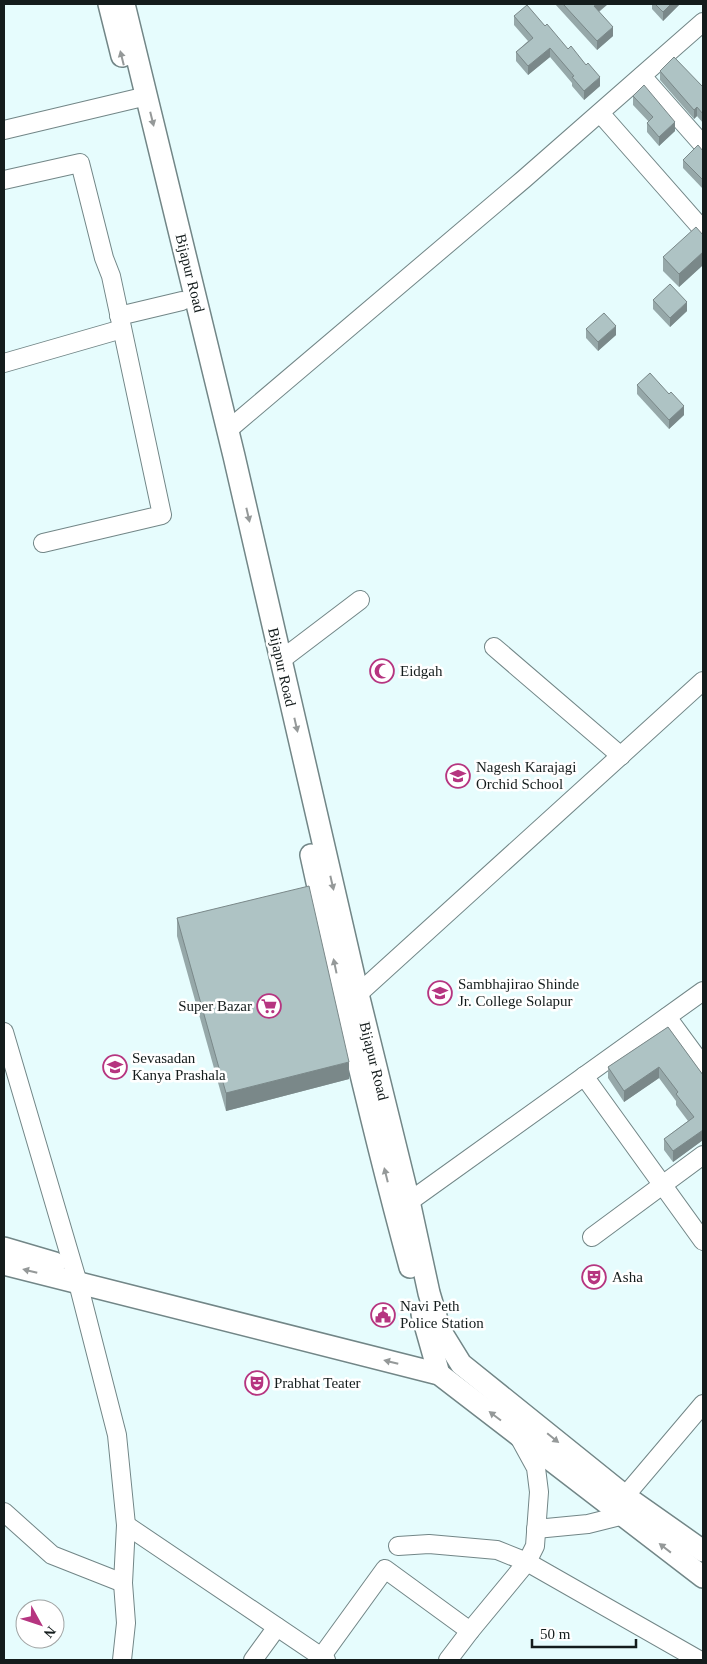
<svg xmlns="http://www.w3.org/2000/svg" width="707" height="1664" viewBox="0 0 707 1664" font-family="Georgia,serif">
<rect width="100%" height="100%" fill="#e6fcfd"/>
<g fill="none" stroke-linecap="round" stroke-linejoin="round">
<g stroke="#728687" stroke-width="20">
<g id="minor">
<polyline points="642,76 703,145"/>
<polyline points="600,113 703,230"/>
<polyline points="4,130 147,96"/>
<polyline points="4,180 80,163 104,258 111,276 162,515 43,543"/>
<polyline points="119,316 182,301"/>
<polyline points="4,363 122,329"/>
<polyline points="228,430 524,179 703,22"/>
<polyline points="494,647 621,756"/>
<polyline points="281,660 360,600"/>
<polyline points="347,996 358,994 703,681"/>
<polyline points="667,1017 703,1066"/>
<polyline points="4,1032 78,1283 117,1435 126,1525 123,1583 126,1623 122,1660"/>
<polyline points="584,1076 703,1241"/>
<polyline points="399,1209 703,991"/>
<polyline points="592,1237 703,1155"/>
<polyline points="625,1496 703,1404"/>
<polyline points="4,1512 52,1555 123,1583"/>
<polyline points="126,1525 326,1660"/>
<polyline points="536,1529 588,1524 624,1515"/>
<polyline points="398,1546 429,1544 497,1550 527,1562 699,1660"/>
<polyline points="253,1660 277,1627"/>
<polyline points="319,1660 385,1569 470,1631"/>
<polyline points="448,1660 470,1631 527,1562 535,1546 539,1492 536,1468 519,1437"/>
</g>
</g>
<g stroke="#728687" stroke-width="24">
<g id="major">
<polyline points="109,4 122,56"/>
<polyline points="124,4 234,456 358,994 409,1201 429,1293 440,1330 461,1364 625,1496 703,1551"/>
<path d="M 311,855 C 341,993 373,1131 410,1267"/>
<polyline points="4,1248 55,1263"/>
<polyline points="4,1264 439,1374 703,1577"/>
<polyline points="422,1314 439,1374"/>
</g>
</g>
<use href="#minor" stroke="#fff" stroke-width="18"/>
<use href="#major" stroke="#fff" stroke-width="21"/>
</g>
<g fill="#96a8a9">
<polygon points="555,4 608,4 599,12 613,36 597,50"/>
<polygon points="652,4 680,4 663,21 652,9"/>
<polygon points="514,16 545,26 600,86 584,100 572,86 572,83 550,57 528,75 516,61 516,52 528,41 514,25"/>
<polygon points="660,71 703,87 703,123 697,116 694,119 660,80"/>
<polygon points="633,96 675,131 659,146 647,132 647,123 649,122 633,105"/>
<polygon points="703,151 703,189 683,168 683,160"/>
<polygon points="703,235 703,265 679,287 663,271 663,257"/>
<polygon points="653,300 687,311 670,327 653,309"/>
<polygon points="586,329 616,335 598,351 586,338"/>
<polygon points="637,385 684,415 669,429 637,394"/>
<polygon points="177,918 349,1079 226,1111 177,936"/>
<polygon points="668,1027 703,1075 703,1140 673,1162 664,1150 664,1139 688,1121 676,1105 676,1101 659,1078 624,1102 608,1078 608,1067"/>
</g>
<g fill="#7a8889">
<polygon points="598,4 608,4 594,15 594,6"/>
<polygon points="671,4 680,4 663,21 663,12"/>
<polygon points="613,27 613,36 597,50 597,41"/>
<polygon points="550,48 550,57 528,75 528,66"/>
<polygon points="600,77 600,86 584,100 584,91"/>
<polygon points="697,107 697,116 694,119 694,110"/>
<polygon points="675,122 675,131 659,146 659,137"/>
<polygon points="703,252 703,265 679,287 679,274"/>
<polygon points="687,302 687,311 670,327 670,318"/>
<polygon points="616,326 616,335 598,351 598,342"/>
<polygon points="684,406 684,415 669,429 669,420"/>
<polygon points="349,1062 349,1079 226,1111 226,1093"/>
<polygon points="659,1067 659,1078 624,1102 624,1091"/>
<polygon points="703,1130 703,1140 673,1162 673,1151"/>
</g>
<g fill="#aec3c4" stroke="#7a8889">
<polygon points="563,4 598,4 594,6 613,27 597,41"/>
<polygon points="655,4 671,4 663,12"/>
<polygon points="527,5 545,26 547,24 568,49 571,46 586,65 588,63 600,77 584,91 572,77 574,76 550,48 528,66 516,52 533,38 514,16"/>
<polygon points="674,57 703,87 703,114 697,107 694,110 660,71"/>
<polygon points="644,85 675,122 659,137 647,123 653,117 633,96"/>
<polygon points="698,145 703,151 703,180 683,160"/>
<polygon points="696,227 703,235 703,252 679,274 663,257"/>
<polygon points="670,284 687,302 670,318 653,300"/>
<polygon points="604,313 616,326 598,342 586,329"/>
<polygon points="650,373 669,394 671,392 684,406 669,420 637,385"/>
<polygon points="309,886 349,1062 226,1093 177,918"/>
<polygon points="668,1027 703,1075 703,1130 673,1151 664,1139 694,1117 676,1094 678,1092 659,1067 624,1091 608,1067"/>
</g>
<defs><path id="oneway-solid" d="M-6-.8H1V-3.2L6.5 0L1 3.2V.8H-6Z" transform="scale(1.25)"/></defs>
<g fill="#959999">
<use href="#oneway-solid" transform="translate(122 58) rotate(-104)"/>
<use href="#oneway-solid" transform="translate(152 119) rotate(76)"/>
<use href="#oneway-solid" transform="translate(248 515) rotate(77)"/>
<use href="#oneway-solid" transform="translate(296 725) rotate(77)"/>
<use href="#oneway-solid" transform="translate(332 883) rotate(77)"/>
<use href="#oneway-solid" transform="translate(335 966) rotate(-102)"/>
<use href="#oneway-solid" transform="translate(386 1175) rotate(-104)"/>
<use href="#oneway-solid" transform="translate(30 1271) rotate(-166)"/>
<use href="#oneway-solid" transform="translate(391 1362) rotate(-166)"/>
<use href="#oneway-solid" transform="translate(495 1416) rotate(-143)"/>
<use href="#oneway-solid" transform="translate(553 1438) rotate(39)"/>
<use href="#oneway-solid" transform="translate(665 1548) rotate(-142)"/>
</g>
<defs>
<g id="mosque-ring" transform="scale(1.25)"><circle r="9.5" fill="#fff" stroke="#b63580" stroke-width="1.5"/><path d="M3.5-4.9A6 6 0 1 0 3.5 4.9A5 5 0 1 1 3.5-4.9Z" fill="#b63580"/></g>
<g id="school-ring" transform="scale(1.25)"><circle r="9.5" fill="#fff" stroke="#b63580" stroke-width="1.5"/><path d="M0-5L7-2L0 1L-7-2ZM-4 1L0 2.5L4 1V4Q0 6-4 4Z" fill="#b63580"/></g>
<g id="university-ring" transform="scale(1.25)"><circle r="9.5" fill="#fff" stroke="#b63580" stroke-width="1.5"/><path d="M0-5L7-2L0 1L-7-2ZM-4 1L0 2.5L4 1V4Q0 6-4 4Z" fill="#b63580"/></g>
<g id="supermarket-ring" transform="scale(1.25)"><circle r="9.5" fill="#fff" stroke="#b63580" stroke-width="1.5"/><path d="M-6-5.5h2.5l.6 2H6L4.5 2H-2.5L-4.4-4H-6ZM-1.5 3.2a1.3 1.3 0 1 0 .1 0ZM3 3.2a1.3 1.3 0 1 0 .1 0Z" fill="#b63580"/></g>
<g id="theatre-ring" transform="scale(1.25)"><circle r="9.5" fill="#fff" stroke="#b63580" stroke-width="1.5"/><path d="M-5-5.5Q0-4 5-5.5V0Q5 5 0 6Q-5 5-5 0ZM-3.3-2.5H-1v1.5H-3.3ZM1-2.5H3.3v1.5H1ZM-2.8 1Q0 5.5 2.8 1Z" fill="#b63580"/></g>
<g id="civic-ring" transform="scale(1.25)"><circle r="9.5" fill="#fff" stroke="#b63580" stroke-width="1.5"/><path d="M-.6-6.5H3V-4.5H.6V-3L4-1V1h2V6H-6V1h2V-1L-.6-3ZM-1.2 2.5V6h2.4V2.5Z" fill="#b63580"/></g>
</defs>
<g fill-rule="evenodd">
<use href="#mosque-ring" x="382" y="671"/>
<use href="#school-ring" x="458" y="776"/>
<use href="#university-ring" x="440" y="993"/>
<use href="#supermarket-ring" x="269" y="1006"/>
<use href="#university-ring" x="115" y="1067"/>
<use href="#theatre-ring" x="594" y="1277"/>
<use href="#civic-ring" x="383" y="1315"/>
<use href="#theatre-ring" x="257" y="1383"/>
</g>
<g text-anchor="middle" stroke-width="5" stroke-linejoin="round" paint-order="stroke">
<g font-size="15" fill="#141c1c" stroke="#fff">
<text transform="translate(190 273) rotate(76)" y="5">Bijapur Road</text>
<text transform="translate(282 667) rotate(77)" y="5">Bijapur Road</text>
<text transform="translate(374 1061) rotate(76)" y="5">Bijapur Road</text>
</g>
<g font-size="15" fill="#141c1c" stroke="#fff" text-anchor="start">
<text x="400" y="676">Eidgah</text>
<text x="476" y="772">Nagesh Karajagi<tspan x="476" dy="17">Orchid School</tspan></text>
<text x="458" y="989">Sambhajirao Shinde<tspan x="458" dy="17">Jr. College Solapur</tspan></text>
<text x="252" y="1011" text-anchor="end">Super Bazar</text>
<text x="132" y="1063">Sevasadan<tspan x="132" dy="17">Kanya Prashala</tspan></text>
<text x="612" y="1282">Asha</text>
<text x="400" y="1311">Navi Peth<tspan x="400" dy="17">Police Station</tspan></text>
<text x="274" y="1388">Prabhat Teater</text>
</g>
</g>
<rect width="707" height="1664" fill="none" stroke="#141c1c" stroke-width="10"/>
<g transform="translate(40 1624) rotate(130)"><circle r="24" fill="#ffffff" stroke="#a1a4a4"/>
<path d="M0-4L9 19L0 12L-9 19Z" fill="#b63580"/>
<text y="-8" font-size="14" font-weight="bold" text-anchor="middle" fill="#141c1c">N</text>
</g>
<path d="M532 1639v8h104v-8" fill="none" stroke="#141c1c" stroke-width="2.5"/>
<text x="540" y="1639" font-size="15" fill="#141c1c" stroke="#ffffff" stroke-width="4" paint-order="stroke">50 m</text>
</svg>
